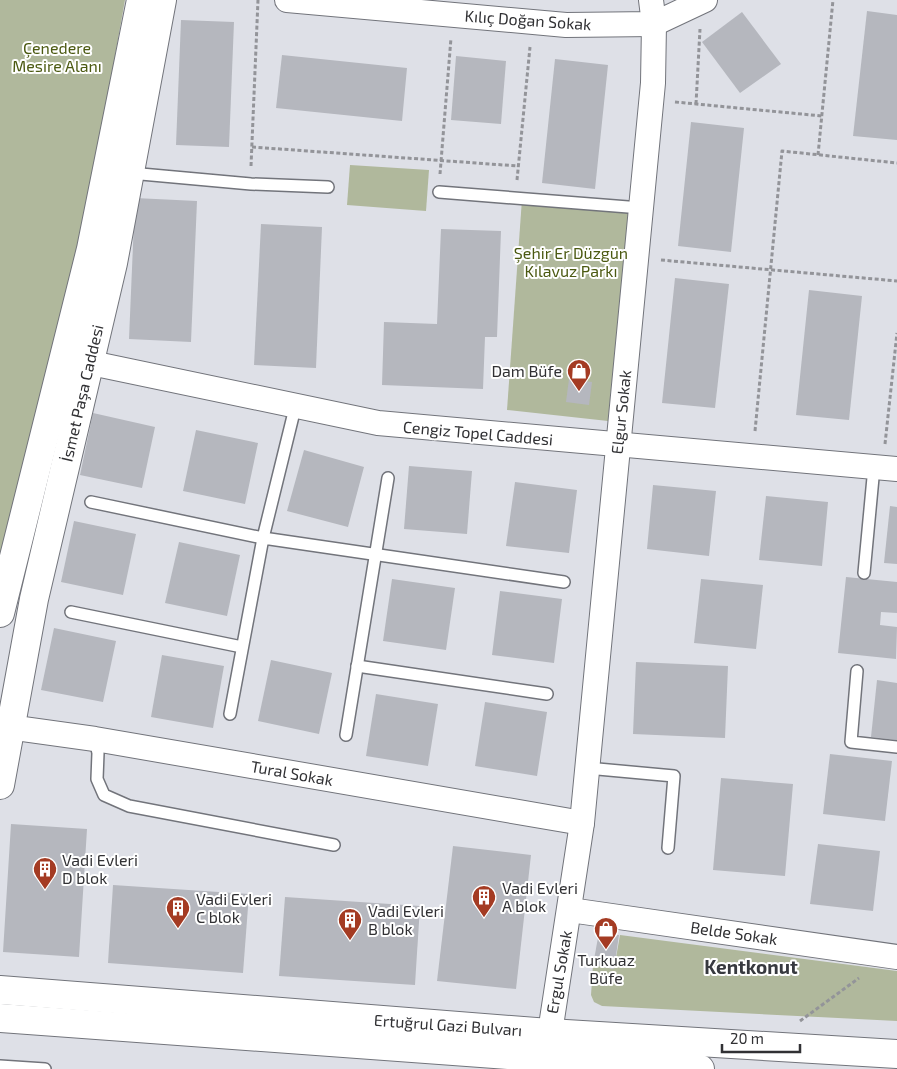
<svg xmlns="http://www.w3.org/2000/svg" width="897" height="1069" viewBox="0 0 897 1069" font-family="'Exo 2',sans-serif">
<rect width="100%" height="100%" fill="#dee0e7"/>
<g fill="#b0b89c">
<polygon points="0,0 125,0 81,246 0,556"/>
<polygon points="350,165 429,170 426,211 347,205"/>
<polygon points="522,199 629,207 608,421 507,410"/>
<polygon points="620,935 897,971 897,1021 602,1006 594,1002 591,995 593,965 614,969"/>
</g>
<g fill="#b5b7be">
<polygon points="867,11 897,15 897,140 853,136"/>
<polygon points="742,12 781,64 740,93 702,42"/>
<polygon points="181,20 234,22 229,147 176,145"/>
<polygon points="282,55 407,68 402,121 276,108"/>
<polygon points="456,56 506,61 501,124 451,120"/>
<polygon points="555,59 608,65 595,189 542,183"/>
<polygon points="691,122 744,128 731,252 678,246"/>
<polygon points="135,198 197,201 191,342 129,339"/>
<polygon points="261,224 322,227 316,368 254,365"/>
<polygon points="441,229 501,231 497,337 485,337 483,389 382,385 384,322 437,324"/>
<polygon points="675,278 729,284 715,408 662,403"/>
<polygon points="809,290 862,296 849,420 796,415"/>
<polygon points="569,379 592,382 589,405 566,402"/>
<polygon points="93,413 155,427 142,488 80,475"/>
<polygon points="196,430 258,443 245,504 183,491"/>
<polygon points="304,450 364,467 348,527 287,511"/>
<polygon points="409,466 472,471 467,534 404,529"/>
<polygon points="515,482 577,490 569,553 506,546"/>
<polygon points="653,485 716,491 709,556 647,549"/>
<polygon points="766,496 828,502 822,566 759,560"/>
<polygon points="890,506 897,507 897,564 884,563"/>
<polygon points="74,521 136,534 123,595 61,582"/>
<polygon points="179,542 240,555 227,616 165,603"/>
<polygon points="846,577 897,582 897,613 881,612 880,625 897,627 896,659 838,653"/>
<polygon points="392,579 455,588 446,650 383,641"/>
<polygon points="701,579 763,585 756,649 694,643"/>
<polygon points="500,591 562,599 554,663 492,655"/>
<polygon points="54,628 116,641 103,702 41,690"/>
<polygon points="162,655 224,666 213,728 151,717"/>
<polygon points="271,660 332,673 319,734 258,721"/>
<polygon points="636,662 728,666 725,738 633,734"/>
<polygon points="877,680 897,683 897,740 871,737"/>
<polygon points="376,694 438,704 428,766 366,756"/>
<polygon points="485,702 547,712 537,776 475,766"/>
<polygon points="830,754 892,761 885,821 823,814"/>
<polygon points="721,778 793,784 785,876 713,870"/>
<polygon points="11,824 87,829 79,957 3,952"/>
<polygon points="818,844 880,851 873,911 810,904"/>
<polygon points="453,846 531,855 516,989 437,981"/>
<polygon points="113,885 249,894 243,973 108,963"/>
<polygon points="285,897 420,906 415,985 279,976"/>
<polygon points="599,932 619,935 614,969 593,965"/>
</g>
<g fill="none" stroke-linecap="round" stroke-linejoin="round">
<g stroke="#72747b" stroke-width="14">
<g id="lane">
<polyline points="130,173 251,184 328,187"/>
<polyline points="439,192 641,208"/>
<polyline points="91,502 263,538 295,408"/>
<polyline points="864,573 874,467"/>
<polyline points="71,612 242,647"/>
<polyline points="357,666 547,694"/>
<polyline points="857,671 851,742 897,747"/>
<polyline points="230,714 263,538 564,582"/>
<polyline points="346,735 388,478"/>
<polyline points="95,739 98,753 97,779 104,795 129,806 334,845"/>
<polyline points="587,768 674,776 668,848"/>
<polyline points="0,1066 45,1069"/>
</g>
</g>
<g stroke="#72747b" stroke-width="26">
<g id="street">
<polyline points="287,0 566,25 654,24 705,0"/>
<polyline points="72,359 378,423 897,469"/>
<polyline points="0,729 23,729 95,739 582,823"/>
<polyline points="570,910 897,957"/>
<polyline points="547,1052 582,823 653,83 654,24 651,0"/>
</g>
</g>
<g stroke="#72747b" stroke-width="30">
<g id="secondary">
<polyline points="0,613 91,249 141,0"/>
<polyline points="0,785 34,599 113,263 162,0"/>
<polyline points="0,990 549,1033 897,1054"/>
<polyline points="0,1018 700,1069"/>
</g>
</g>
<g stroke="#939499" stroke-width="3" stroke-dasharray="4 2.5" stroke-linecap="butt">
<polyline points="675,102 822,116"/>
<polyline points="696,104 700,29"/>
<polyline points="252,147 518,166"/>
<polyline points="818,155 833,0"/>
<polyline points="251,166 258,0"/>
<polyline points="440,174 451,38"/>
<polyline points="517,180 530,47"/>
<polyline points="661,260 897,281"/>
<polyline points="755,431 782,151 897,163"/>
<polyline points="885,444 897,333"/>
<polyline points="800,1021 859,978"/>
</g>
<use href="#lane" stroke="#fff" stroke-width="11"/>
<use href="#street" stroke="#fff" stroke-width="24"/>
<use href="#secondary" stroke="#fff" stroke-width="28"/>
</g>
<defs>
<g id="shop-pin" transform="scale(1.25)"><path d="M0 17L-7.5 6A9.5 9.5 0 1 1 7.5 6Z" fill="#a43b23" stroke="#fff"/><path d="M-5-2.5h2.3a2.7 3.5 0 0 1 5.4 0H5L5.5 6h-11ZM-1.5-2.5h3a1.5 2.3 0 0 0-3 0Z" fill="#fff"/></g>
<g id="building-pin" transform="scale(1.25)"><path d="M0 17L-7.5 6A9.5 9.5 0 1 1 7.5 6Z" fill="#a43b23" stroke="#fff"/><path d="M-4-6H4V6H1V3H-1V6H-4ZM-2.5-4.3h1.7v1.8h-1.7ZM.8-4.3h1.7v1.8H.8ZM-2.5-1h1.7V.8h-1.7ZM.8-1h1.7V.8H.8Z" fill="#fff"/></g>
</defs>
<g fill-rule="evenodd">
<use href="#shop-pin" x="579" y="371"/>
<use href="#building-pin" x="45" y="869"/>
<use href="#building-pin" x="484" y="897"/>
<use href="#building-pin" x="178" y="908"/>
<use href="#building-pin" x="350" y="920"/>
<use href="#shop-pin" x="606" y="929"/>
</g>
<g text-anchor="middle" stroke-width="4" stroke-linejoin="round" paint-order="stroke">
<g font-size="16" fill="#313134" stroke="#fff">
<text transform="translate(528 20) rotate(4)" y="6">Kılıç Doğan Sokak</text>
<text transform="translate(82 393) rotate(-77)" y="6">İsmet Paşa Caddesi</text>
<text transform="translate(621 412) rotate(-84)" y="6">Elgur Sokak</text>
<text transform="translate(478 433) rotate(5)" y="6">Cengiz Topel Caddesi</text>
<text transform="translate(292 773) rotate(10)" y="6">Tural Sokak</text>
<text transform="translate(734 933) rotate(8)" y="6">Belde Sokak</text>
<text transform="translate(559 972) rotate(-80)" y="6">Ergul Sokak</text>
<text transform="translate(448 1025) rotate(4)" y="6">Ertuğrul Gazi Bulvarı</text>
</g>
<g font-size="16" fill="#4b5911" stroke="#fff">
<text x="57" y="54">Çenedere<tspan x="57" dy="18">Mesire Alanı</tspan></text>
<text x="571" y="259">Şehir Er Düzgün<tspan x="571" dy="18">Kılavuz Parkı</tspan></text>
</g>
<g font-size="16" fill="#313134" stroke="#fff" text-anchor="start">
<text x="562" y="377" text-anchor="end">Dam Büfe</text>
<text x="62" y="866">Vadi Evleri<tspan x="62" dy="18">D blok</tspan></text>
<text x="502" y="894">Vadi Evleri<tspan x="502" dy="18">A blok</tspan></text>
<text x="196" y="905">Vadi Evleri<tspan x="196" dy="18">C blok</tspan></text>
<text x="368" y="917">Vadi Evleri<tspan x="368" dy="18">B blok</tspan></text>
<text x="606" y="966" text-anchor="middle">Turkuaz<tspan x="606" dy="18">Büfe</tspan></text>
</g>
<g font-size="19" font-weight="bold" fill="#37393f" stroke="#fff">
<text x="751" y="974">Kentkonut</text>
</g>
</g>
<path d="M722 1044v8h78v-8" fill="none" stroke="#313134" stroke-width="2.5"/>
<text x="730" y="1044" font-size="15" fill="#313134" stroke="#ffffff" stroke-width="4" paint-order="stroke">20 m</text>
</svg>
